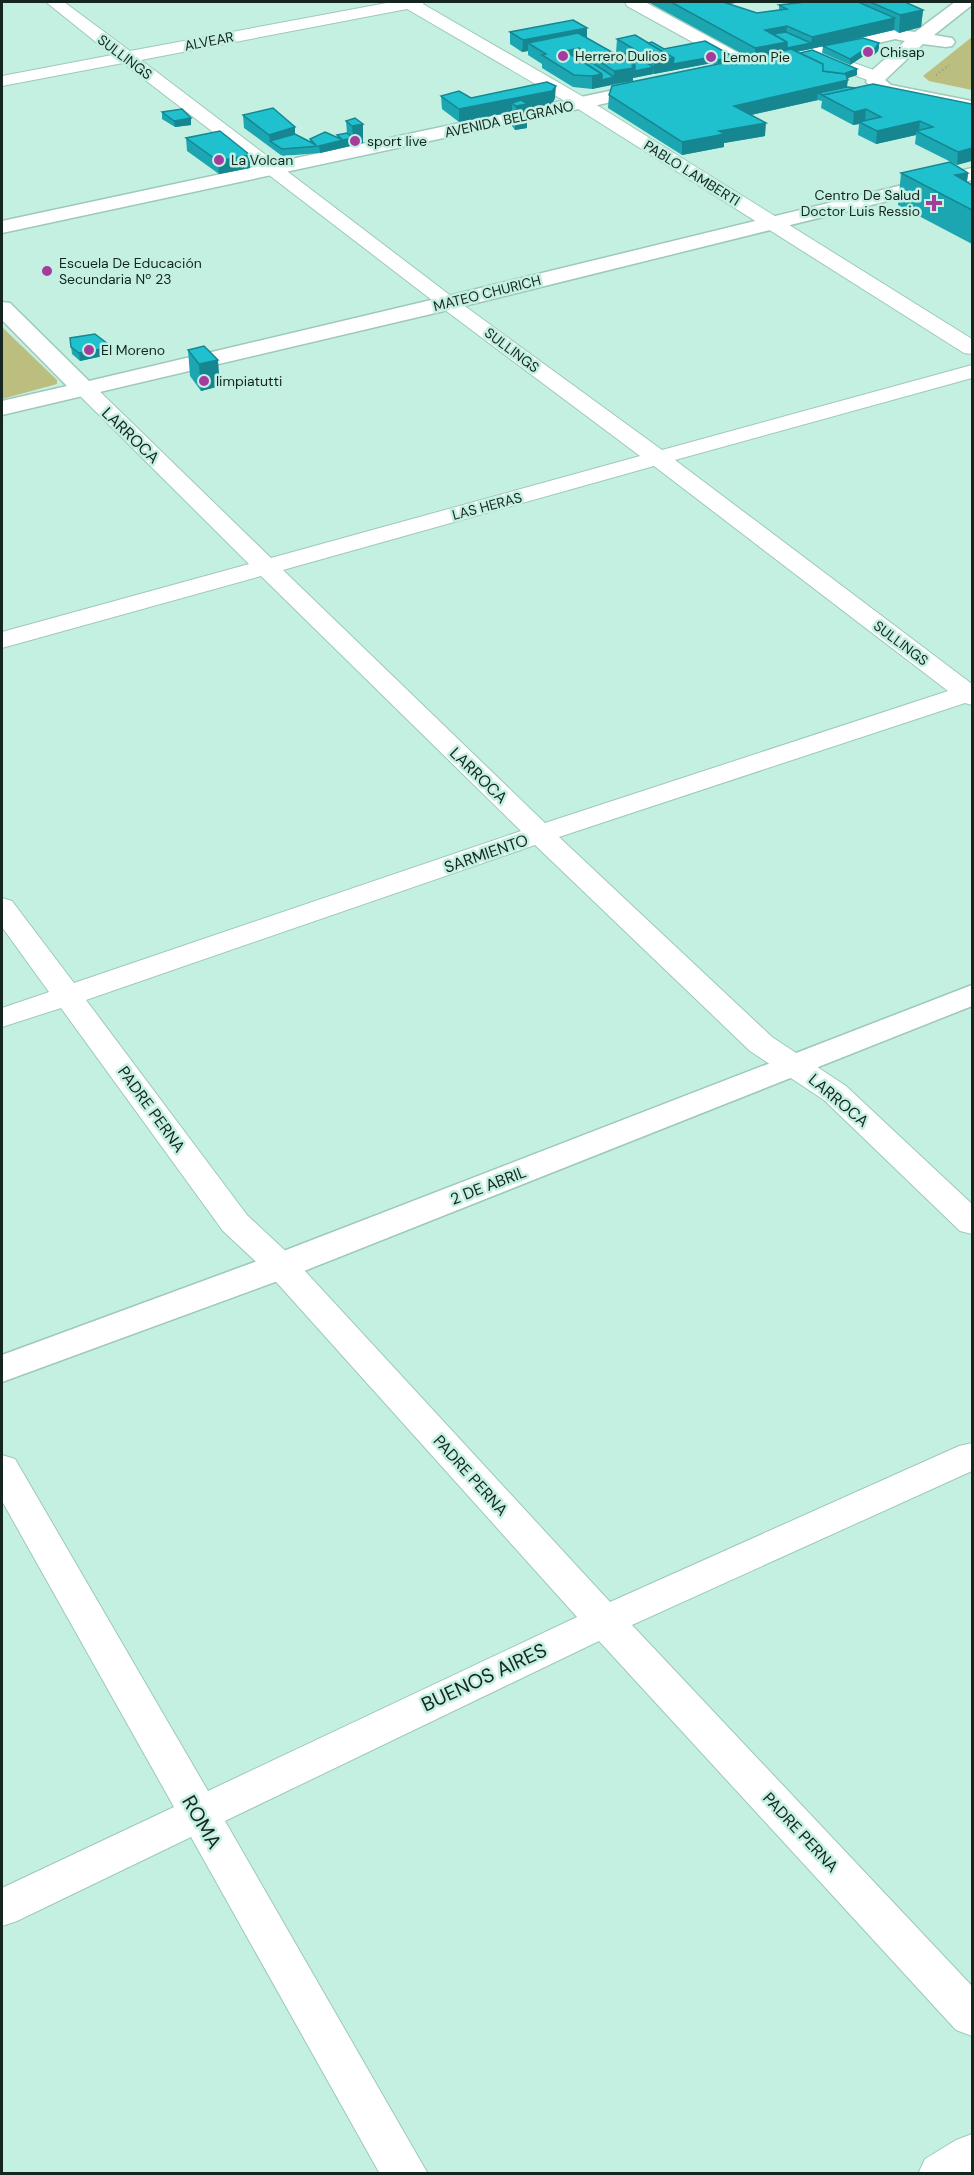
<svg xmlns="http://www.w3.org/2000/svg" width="974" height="2175" viewBox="0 0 974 2175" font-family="'DM Sans',sans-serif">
<rect width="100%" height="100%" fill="#c4f0e2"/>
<g fill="#bbbe7e">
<polygon points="972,37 972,90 929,81 923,76"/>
<polygon points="2,327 57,380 57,384 2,399"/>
</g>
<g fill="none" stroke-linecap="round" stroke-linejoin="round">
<g stroke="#9dc8ba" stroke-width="2">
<g id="street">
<path d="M 46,2 L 64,2 L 130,51 L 392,2 L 424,2 L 423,4 L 587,99 L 972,339 L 972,354 L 964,353 L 575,107 L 407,9 L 141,60 L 455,299 L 662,450 L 972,365 L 972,378 L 675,460 L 972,684 L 972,705 L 965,703 L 559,837 L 772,1037 L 846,1086 L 972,1204 L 972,1234 L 960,1231 L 824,1100 L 750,1051 L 535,845 L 86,1000 L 247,1215 L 293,1258 L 610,1602 L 959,1446 L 972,1443 L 972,1471 L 632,1625 L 972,1986 L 972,2036 L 956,2030 L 599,1641 L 225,1821 L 428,2174 L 380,2174 L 191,1837 L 17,1921 L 2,1926 L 2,1888 L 174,1807 L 2,1501 L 2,1455 L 15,1459 L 208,1791 L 577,1617 L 269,1274 L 223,1231 L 61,1008 L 2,1027 L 2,1008 L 49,992 L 2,927 L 2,898 L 12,901 L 74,983 L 521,831 L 261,576 L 2,648 L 2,632 L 249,564 L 72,388 L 75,383 L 83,381 L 91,383 L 271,558 L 640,456 L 441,307 L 123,63 L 2,86 L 2,76 L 112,55 ZM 654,466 L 948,691 L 545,823 L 283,570 Z"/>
<polygon points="625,2 645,2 757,63 760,67 757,71 745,71 627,6"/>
<polygon points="818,50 882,73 885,77 882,81 870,81 812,59 809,55 812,51"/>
<polygon points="972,2134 972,2174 918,2174 925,2159 956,2140"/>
</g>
</g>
<g stroke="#9dc8ba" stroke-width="3">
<g id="secondary">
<polygon points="955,2 972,2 972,5 934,35 952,38 955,42 952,46 946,47 923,44 885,80 891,85 972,101 972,113 878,93 866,82 869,73 905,41 895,39 772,68 765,66 763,62 765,58 895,29 915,32"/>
<polygon points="651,82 658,84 660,88 658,92 2,233 2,221"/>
<polygon points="972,168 972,180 448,310 2,415 2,401 67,386 2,320 2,302 10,303 89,381 448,296"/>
<polygon points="972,985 972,1006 294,1275 2,1382 2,1355 268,1257"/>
</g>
</g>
<polyline stroke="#7d9e93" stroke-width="2" stroke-dasharray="1 3" stroke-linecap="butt" points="936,75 949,65"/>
<use href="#street" fill="#fff" fill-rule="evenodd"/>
<use href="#secondary" fill="#fff" fill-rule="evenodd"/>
</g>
<g fill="#1ca6b2">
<polygon points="648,2 742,2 729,4 757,13 779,10 779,5 806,2 905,2 923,10 921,27 899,33 894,30 831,45 879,50 872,57 865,55 850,65 822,53 823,46 797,52 857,69 857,75 848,78 847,87 972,104 957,165 915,144 916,135 876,144 858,135 859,124 853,125 821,108 822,101 818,100 751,115 765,136 724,143 724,147 682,155 608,108 609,95 715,65 712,63 653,74 633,78 633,81 592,89 573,87 542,68 542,64 528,55 528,51 522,52 510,44 510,32 587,39 617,55 621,54 616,52 617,39 648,43 664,49 734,57 734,61 750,58"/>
<polygon points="441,96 471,98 555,98 552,104 527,109 527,128 515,130 512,126 512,112 459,122 442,109"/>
<polygon points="162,112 191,118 191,125 175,127 162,119"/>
<polygon points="243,115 295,134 310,141 310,139 337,138 337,135 347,133 346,121 355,118 363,143 320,153 282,156 244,128"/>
<polygon points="186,138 250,155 250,168 219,174 187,151"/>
<polygon points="901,173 968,173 967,182 972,185 972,244 898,205"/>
<polygon points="70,338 112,347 112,354 80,361 72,354"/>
<polygon points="188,350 220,386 201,391 190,376"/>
</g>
<g fill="#168791">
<polygon points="704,2 742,2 704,7"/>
<polygon points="923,10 921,27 899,33 900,15"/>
<polygon points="895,18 894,30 811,49 755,60 755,48 787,42 811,43 812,37"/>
<polygon points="787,26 786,38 765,36 765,30"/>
<polygon points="587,28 587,40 528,43 528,51 522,52 523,40"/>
<polygon points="879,43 879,50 872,57 873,51"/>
<polygon points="579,48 579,61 565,51"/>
<polygon points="865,49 865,55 850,65 850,59"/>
<polygon points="712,57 712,63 654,74 654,61 674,58"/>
<polygon points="734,57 734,64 717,66 718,60"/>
<polygon points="635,65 654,67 653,74 633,78 633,81 614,84 614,71"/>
<polygon points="857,69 857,75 848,78 846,93 818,93 817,99 818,100 733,119 734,106 846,73"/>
<polygon points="602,74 614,77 614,84 592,89 592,76"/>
<polygon points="556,86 555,98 552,104 527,109 527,128 515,130 516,106 512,103 512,112 459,122 459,109"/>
<polygon points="866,109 865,122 859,122 859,124 853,125 854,112"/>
<polygon points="191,118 191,125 175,127 174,121"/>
<polygon points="920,121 919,132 916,131 916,135 876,144 877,131"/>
<polygon points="766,123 765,136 724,143 724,147 682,155 682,142 719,131"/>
<polygon points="363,124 363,143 320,153 319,146 353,138 352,126"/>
<polygon points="295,127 295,140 270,141 269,135"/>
<polygon points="972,148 972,161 957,165 958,152"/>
<polygon points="250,155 250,168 219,174 218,161"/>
<polygon points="968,173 964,204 955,175"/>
<polygon points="112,347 112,354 80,361 79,353"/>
<polygon points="218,360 220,386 201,391 199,364"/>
</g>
<g fill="#20c1cf" stroke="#168791" stroke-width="1.5">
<polygon points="671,2 723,2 757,13 787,9 779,5 806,2 858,2 895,18 812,37 787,26 765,30 787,42 755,48"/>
<polygon points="870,2 905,2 923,10 900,15"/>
<polygon points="573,20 587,28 523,40 510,32"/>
<polygon points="786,32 811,43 787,48 787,42 773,34"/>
<polygon points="578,33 635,65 632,66 634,68 614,71 579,48 565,51 602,74 592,76 574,75 542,55 546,54 528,43"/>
<polygon points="635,35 674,58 654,61 617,39"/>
<polygon points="863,38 879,43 873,51 865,49 850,59 823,46"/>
<polygon points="705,41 734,57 718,60 712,57 673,64 674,58 648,43 652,42 664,49"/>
<polygon points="791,49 823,64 823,71 846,74 848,80 734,106 766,123 719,131 725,134 682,142 609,95 612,86"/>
<polygon points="812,50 857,69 846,73 848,77 847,78 846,74 823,71 823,64 800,53"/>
<polygon points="629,53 654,67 635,71 635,65 617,55"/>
<polygon points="579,54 614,77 602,80 602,74 573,55"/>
<polygon points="547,82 556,86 552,91 459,109 441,96 459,91 471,98"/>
<polygon points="873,84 972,104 972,148 958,152 916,131 933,127 920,121 877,131 859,122 881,117 866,109 854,112 822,95"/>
<polygon points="847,87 856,88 823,95 818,93"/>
<polygon points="521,100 527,104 516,106 512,103"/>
<polygon points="273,108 295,127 269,135 243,115"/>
<polygon points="182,109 191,118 174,121 162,112"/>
<polygon points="355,118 363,124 352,126 346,121"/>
<polygon points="220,131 250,155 218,161 186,138"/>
<polygon points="325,132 343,140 319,146 282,149 270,141 295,134 316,145 310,139"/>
<polygon points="347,133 353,138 343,140 337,135"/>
<polygon points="950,162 968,173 955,175 972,185 972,210 901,173"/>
<polygon points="95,334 112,347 79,353 71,347 70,338"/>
<polygon points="204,346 218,360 199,364 188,350"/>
</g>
<g fill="#a43b9d" stroke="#c4f0e2" stroke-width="2">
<circle cx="868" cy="52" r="6"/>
<circle cx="563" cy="56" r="6"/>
<circle cx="711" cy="57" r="6"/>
<circle cx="355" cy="141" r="6"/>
<circle cx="219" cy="160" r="6"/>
<path d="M931 194h6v6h6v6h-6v6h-6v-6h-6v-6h6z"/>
<circle cx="47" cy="271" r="6"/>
<circle cx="89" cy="350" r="6"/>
<circle cx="204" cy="381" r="6"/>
</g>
<g text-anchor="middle" stroke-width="5" stroke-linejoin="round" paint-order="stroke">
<g font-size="14" fill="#152520" stroke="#c4f0e2">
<text transform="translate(209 41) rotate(-11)" y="5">ALVEAR</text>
<text transform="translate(125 57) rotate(37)" y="5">SULLINGS</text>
<text transform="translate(509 119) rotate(-12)" y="5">AVENIDA BELGRANO</text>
<text transform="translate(692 173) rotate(32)" y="5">PABLO LAMBERTI</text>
<text transform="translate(487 293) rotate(-14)" y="5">MATEO CHURICH</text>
<text transform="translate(512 350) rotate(37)" y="5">SULLINGS</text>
<text transform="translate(487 506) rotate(-15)" y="5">LAS HERAS</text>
<text transform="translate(901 643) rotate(37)" y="5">SULLINGS</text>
</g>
<g font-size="14" fill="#152520" stroke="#c4f0e2" text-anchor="start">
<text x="880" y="57">Chisap</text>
<text x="575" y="61">Herrero Dulios</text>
<text x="723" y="62">Lemon Pie</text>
<text x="367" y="146">sport live</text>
<text x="231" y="165">La Volcan</text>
<text x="920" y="200" text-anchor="end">Centro De Salud<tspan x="920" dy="16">Doctor Luis Ressio</tspan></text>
<text x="59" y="268">Escuela De Educación<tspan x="59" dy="16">Secundaria Nº 23</tspan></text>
<text x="101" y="355">El Moreno</text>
<text x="216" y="386">limpiatutti</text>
</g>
<g font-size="16" fill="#152520" stroke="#c4f0e2">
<text transform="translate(131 435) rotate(44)" y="6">LARROCA</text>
<text transform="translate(479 775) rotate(44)" y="6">LARROCA</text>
<text transform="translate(486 853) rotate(-19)" y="6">SARMIENTO</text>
<text transform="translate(839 1100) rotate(40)" y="6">LARROCA</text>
<text transform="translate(152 1109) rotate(54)" y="6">PADRE PERNA</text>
<text transform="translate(488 1185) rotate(-21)" y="6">2 DE ABRIL</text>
<text transform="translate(471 1475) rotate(48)" y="6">PADRE PERNA</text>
<text transform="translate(801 1832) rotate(47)" y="6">PADRE PERNA</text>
</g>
<g font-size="20" fill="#152520" stroke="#c4f0e2">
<text transform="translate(484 1677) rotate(-25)" y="7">BUENOS AIRES</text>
<text transform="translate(202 1822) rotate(60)" y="7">ROMA</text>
</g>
</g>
<rect width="974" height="2175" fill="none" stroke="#152520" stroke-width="6"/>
</svg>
